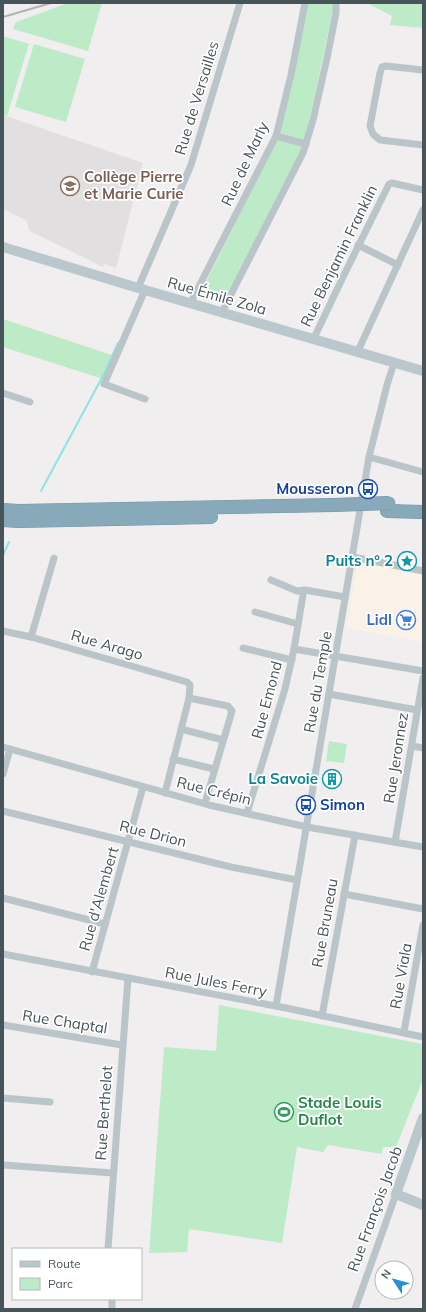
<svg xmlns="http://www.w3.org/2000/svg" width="426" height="1312" viewBox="0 0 426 1312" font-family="Mulish,sans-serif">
<rect width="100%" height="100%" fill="#f0eeee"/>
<polygon fill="#faf1e7" points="358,557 423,567 423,642 346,628"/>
<polygon fill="#e1dfdf" points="3,115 143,163 116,268 104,264 103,267 36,234 34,234 29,230 27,221 3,209"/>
<g fill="#beebc7">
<polygon points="68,3 102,3 88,51 13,29 16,22"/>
<polygon points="307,3 332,3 334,6 303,149 228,306 199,296 273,148"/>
<polygon points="367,3 423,3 423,28 390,25 392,16"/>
<polygon points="3,36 29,44 7,116 3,115"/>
<polygon points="34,44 85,59 66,122 15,107"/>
<polygon points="3,319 115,356 103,379 3,347"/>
<polygon points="329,741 347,744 344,763 326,761"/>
<polygon points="219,1005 423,1044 423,1079 396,1147 383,1147 382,1154 328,1145 323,1152 297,1147 282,1243 189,1229 187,1252 149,1253 164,1047 216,1051"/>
</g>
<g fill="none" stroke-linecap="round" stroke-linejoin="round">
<g stroke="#8ee3e5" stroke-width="2">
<polyline points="41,491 105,372 118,343"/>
<polyline points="3,555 9,542"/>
</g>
<g stroke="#7494a5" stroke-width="14">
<g id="highway">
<polyline points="3,510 18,511 334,505"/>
<polyline points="387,511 423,512"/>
<polyline points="3,520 19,521 211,517"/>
</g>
</g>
<g stroke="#bac5ca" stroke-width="7">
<polyline points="423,70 386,66 382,67 380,73 370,126 373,134 380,140 423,145"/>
<polyline points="276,136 306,144"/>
<polyline points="358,245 398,265"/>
<polyline points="138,288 191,165 240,3"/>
<polyline points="191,303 194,296 276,136 291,75 305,3"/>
<polyline points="222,312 303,153 313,120 327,58 336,13 336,3"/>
<polyline points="313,340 343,277 389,184 392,183 423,190"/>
<polyline points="357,353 423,210"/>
<polyline points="3,393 30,402"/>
<polyline points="145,399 104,384 145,290"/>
<polyline points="369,457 423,472"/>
<polyline points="353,557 423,571"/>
<polyline points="271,580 297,591 305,590 345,597"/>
<polyline points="255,612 298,624"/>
<polyline points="3,631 31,637 187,682 190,685 189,698 165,793"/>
<polyline points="31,637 54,558"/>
<polyline points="243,648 292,660"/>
<polyline points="294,649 423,671"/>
<polyline points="329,694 417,710"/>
<polyline points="189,698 228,706 232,711 205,803"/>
<polyline points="181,729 223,740"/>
<polyline points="412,746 423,748"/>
<polyline points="3,747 209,805 307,827 423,847"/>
<polyline points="173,759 214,769"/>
<polyline points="3,774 10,749"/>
<polyline points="3,811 231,867 297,880"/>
<polyline points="247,813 285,689 294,649 303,595 302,591"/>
<polyline points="395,842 423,678"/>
<polyline points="344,894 423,909"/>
<polyline points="3,898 105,924"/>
<polyline points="3,954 286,1008 423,1037"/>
<polyline points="92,972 143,787"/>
<polyline points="276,1006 369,457 387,385 394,363"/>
<polyline points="322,1016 355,835"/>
<polyline points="3,1025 122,1045"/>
<polyline points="404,1032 423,925"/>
<polyline points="3,1098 50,1102"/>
<polyline points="3,1165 113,1173"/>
<polyline points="108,1249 128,978"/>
<polyline points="112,1299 112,1309"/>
<polyline points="355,1309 396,1194"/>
</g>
<g stroke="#bac8ce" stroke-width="10">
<polyline points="3,247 138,288 423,371"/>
<polyline points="423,1118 396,1194 423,1205"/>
</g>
<use href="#highway" stroke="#88a9b9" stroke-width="13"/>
<polyline stroke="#b0b4b7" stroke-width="2" points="3,17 51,3"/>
<g stroke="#7494a5" stroke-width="14" stroke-linecap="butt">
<polyline id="highway-bridge" points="334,505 389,503"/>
</g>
<use href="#highway-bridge" stroke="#88a9b9" stroke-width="13"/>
</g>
<defs>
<g id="school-ring" transform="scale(1)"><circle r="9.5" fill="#fff" stroke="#8d6e63" stroke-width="1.5"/><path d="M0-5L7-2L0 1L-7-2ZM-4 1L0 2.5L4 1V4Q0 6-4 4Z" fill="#8d6e63"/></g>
<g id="bus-ring" transform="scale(1)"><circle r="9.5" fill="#fff" stroke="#1a4fb4" stroke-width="1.5"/><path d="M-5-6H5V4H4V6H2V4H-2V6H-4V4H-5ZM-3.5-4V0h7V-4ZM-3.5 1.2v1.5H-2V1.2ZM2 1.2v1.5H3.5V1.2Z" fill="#1a4fb4"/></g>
<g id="sight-ring" transform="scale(1)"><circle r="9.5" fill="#fff" stroke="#0f9aa8" stroke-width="1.5"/><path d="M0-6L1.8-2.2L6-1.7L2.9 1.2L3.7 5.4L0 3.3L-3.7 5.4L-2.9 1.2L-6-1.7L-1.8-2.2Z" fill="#0f9aa8"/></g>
<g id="supermarket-ring" transform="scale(1)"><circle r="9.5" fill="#fff" stroke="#3f7fe0" stroke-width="1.5"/><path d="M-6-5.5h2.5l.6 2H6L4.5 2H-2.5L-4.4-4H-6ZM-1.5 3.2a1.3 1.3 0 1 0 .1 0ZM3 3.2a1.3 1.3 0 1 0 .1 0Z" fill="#3f7fe0"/></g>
<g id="building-ring" transform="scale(1)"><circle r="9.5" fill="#fff" stroke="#0f9aa8" stroke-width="1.5"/><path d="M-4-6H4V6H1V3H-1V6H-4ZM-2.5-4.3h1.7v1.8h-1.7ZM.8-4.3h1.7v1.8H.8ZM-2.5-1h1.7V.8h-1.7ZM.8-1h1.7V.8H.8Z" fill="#0f9aa8"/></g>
<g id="stadium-ring" transform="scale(1)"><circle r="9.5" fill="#fff" stroke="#2e9e5b" stroke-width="1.5"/><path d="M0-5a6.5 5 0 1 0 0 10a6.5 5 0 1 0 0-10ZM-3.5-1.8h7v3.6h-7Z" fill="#2e9e5b"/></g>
</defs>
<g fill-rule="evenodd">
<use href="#school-ring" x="70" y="186"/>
<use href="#bus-ring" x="368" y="489"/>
<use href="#sight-ring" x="407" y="561"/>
<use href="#supermarket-ring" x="406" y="620"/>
<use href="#building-ring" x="332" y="779"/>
<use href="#bus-ring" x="306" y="805"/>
<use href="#stadium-ring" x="284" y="1112"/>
</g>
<g text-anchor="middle" stroke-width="3.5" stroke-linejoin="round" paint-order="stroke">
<g font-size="15" fill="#47545a" stroke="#fff">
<text transform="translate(197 98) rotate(-73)" y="5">Rue de Versailles</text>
<text transform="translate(245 164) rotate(-65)" y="5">Rue de Marly</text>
<text transform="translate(339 256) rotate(-64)" y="5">Rue Benjamin Franklin</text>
<text transform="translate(217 296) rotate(16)" y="5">Rue Émile Zola</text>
<text transform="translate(107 645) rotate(16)" y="5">Rue Arago</text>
<text transform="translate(318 682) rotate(-80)" y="5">Rue du Temple</text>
<text transform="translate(267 700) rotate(-75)" y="5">Rue Emond</text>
<text transform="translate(396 758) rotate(-81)" y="5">Rue Jeronnez</text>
<text transform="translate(214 791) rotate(14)" y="5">Rue Crépin</text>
<text transform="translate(153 834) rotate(14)" y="5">Rue Drion</text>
<text transform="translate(99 899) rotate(-74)" y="5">Rue d'Alembert</text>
<text transform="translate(325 923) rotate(-80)" y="5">Rue Bruneau</text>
<text transform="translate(401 976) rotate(-80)" y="5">Rue Viala</text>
<text transform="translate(216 982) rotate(11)" y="5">Rue Jules Ferry</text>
<text transform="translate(65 1022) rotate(9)" y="5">Rue Chaptal</text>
<text transform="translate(104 1113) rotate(-86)" y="5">Rue Berthelot</text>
<text transform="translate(375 1209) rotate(-70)" y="5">Rue François Jacob</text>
</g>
<g font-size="15" font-weight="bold" fill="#785e54" stroke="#fff" text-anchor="start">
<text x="84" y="182">Collège Pierre<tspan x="84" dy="17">et Marie Curie</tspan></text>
</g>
<g font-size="15" font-weight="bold" fill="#164399" stroke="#fff" text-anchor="end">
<text x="354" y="494">Mousseron</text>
<text x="320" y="810" text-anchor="start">Simon</text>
</g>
<g font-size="15" font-weight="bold" fill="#0d838f" stroke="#fff" text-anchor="end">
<text x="393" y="566">Puits n° 2</text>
<text x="318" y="784">La Savoie</text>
</g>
<g font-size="15" font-weight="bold" fill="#366cbe" stroke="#fff" text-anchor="end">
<text x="392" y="625">Lidl</text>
</g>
<g font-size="15" font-weight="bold" fill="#27864d" stroke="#fff" text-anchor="start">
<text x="298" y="1108">Stade Louis<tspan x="298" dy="17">Duflot</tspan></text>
</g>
</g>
<rect width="426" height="1312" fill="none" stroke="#47545a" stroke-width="8"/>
<rect x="12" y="1248" width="130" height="52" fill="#ffffff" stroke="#b5bbbd"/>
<rect x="20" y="1261" width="20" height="6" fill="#bac8ce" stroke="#b5bbbd"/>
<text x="48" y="1268" font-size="12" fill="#47545a">Route</text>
<rect x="20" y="1278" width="20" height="12" fill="#beebc7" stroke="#b5bbbd"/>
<text x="48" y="1288" font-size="12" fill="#47545a">Parc</text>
<g transform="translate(394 1280) rotate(306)"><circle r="19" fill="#ffffff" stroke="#b5bbbd"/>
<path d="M0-3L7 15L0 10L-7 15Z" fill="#2591d2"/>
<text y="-6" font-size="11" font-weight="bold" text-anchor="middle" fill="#47545a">N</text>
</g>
</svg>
